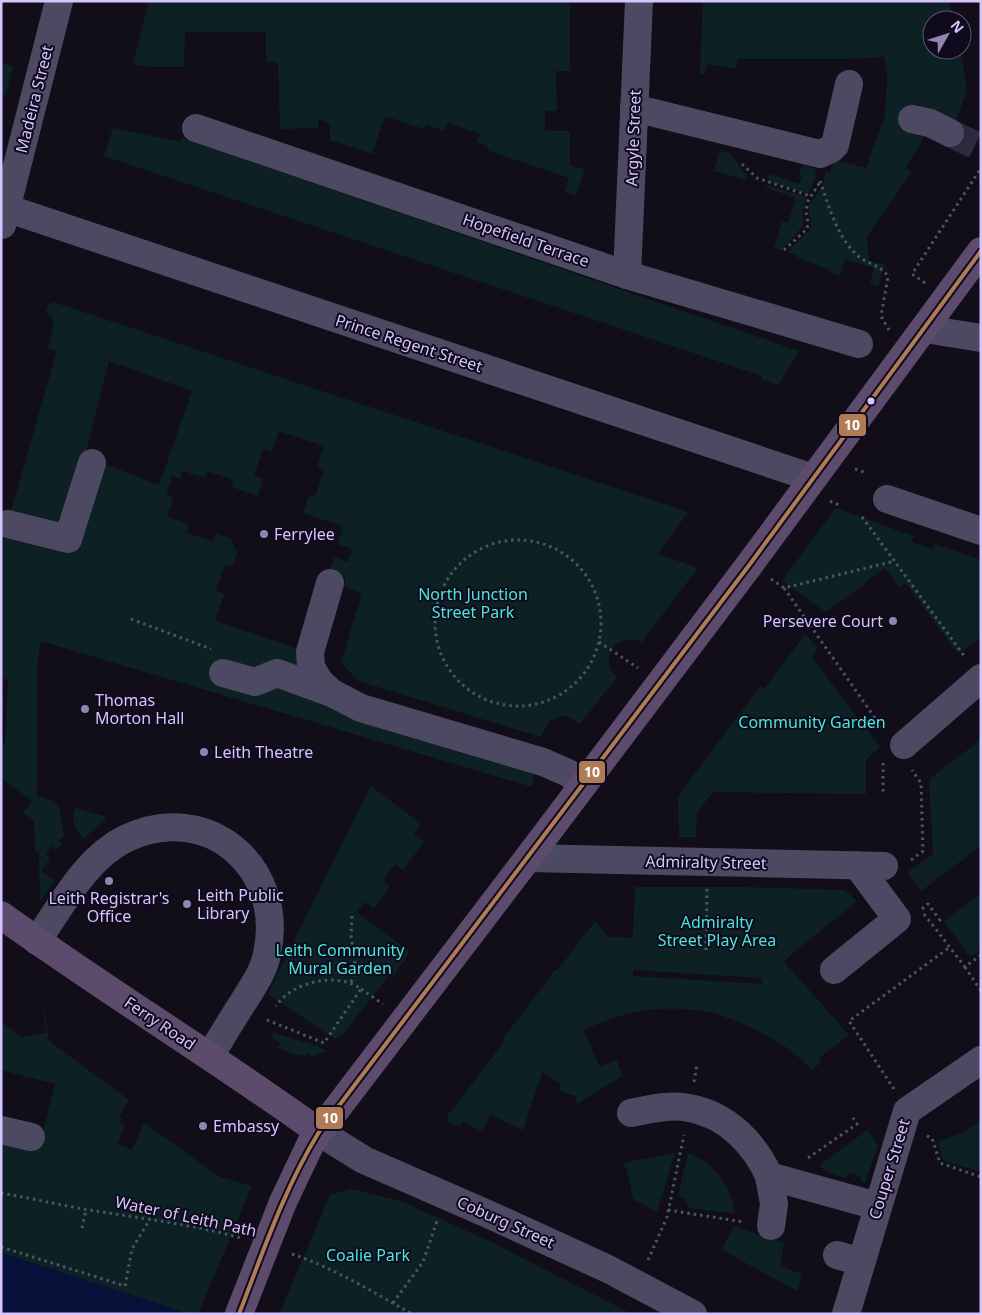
<svg xmlns="http://www.w3.org/2000/svg" width="982" height="1315" viewBox="0 0 982 1315" font-family="'Noto Sans',sans-serif">
<rect width="100%" height="100%" fill="#110e19"/>
<g fill="#0d2125" fill-rule="evenodd">
<polygon points="146,1 570,1 570,71 556,71 557,111 545,111 545,131 570,131 570,165 585,169 576,196 565,192 569,178 487,150 488,146 477,142 480,134 448,123 444,131 426,125 424,129 385,116 372,154 330,140 330,123 318,119 318,128 280,129 278,62 266,62 266,32 185,32 184,67 146,67 133,64 148,5"/>
<polygon points="703,1 949,1 954,20 932,20 932,50 961,50 967,91 948,139 929,129 906,168 911,172 867,237 869,261 885,265 878,286 870,284 874,268 845,259 840,276 831,273 831,270 796,258 797,255 787,252 809,231 811,223 808,206 822,187 826,172 830,173 834,160 866,168 885,116 887,78 884,57 853,59 738,59 735,69 707,64 704,74 700,74"/>
<polygon points="1,63 13,66 6,95 1,94"/>
<polygon points="113,128 181,142 182,138 799,351 778,385 761,379 762,376 104,156"/>
<polygon points="720,151 730,153 747,176 746,180 714,171"/>
<polygon points="802,165 816,169 815,180 808,194 767,181 769,174 799,184 802,177 799,176"/>
<polygon points="766,185 806,197 803,213 803,226 781,250 774,248 782,221 788,223 796,198 765,187"/>
<path d="M 53,302 L 688,512 L 658,554 L 698,568 L 642,642 C 617,631 597,657 617,677 L 580,724 L 566,715 L 549,721 L 541,737 L 358,681 L 341,663 L 362,593 L 344,587 L 346,578 L 329,572 L 334,557 L 348,562 L 353,549 L 338,544 L 343,526 L 303,513 L 309,495 L 315,497 L 324,470 L 317,467 L 324,446 L 279,431 L 272,452 L 263,449 L 254,476 L 263,479 L 258,496 L 232,487 L 234,480 L 207,471 L 205,478 L 183,471 L 180,479 L 172,476 L 166,495 L 173,498 L 167,517 L 189,524 L 187,533 L 213,542 L 216,534 L 230,538 L 237,552 L 233,566 L 225,564 L 216,591 L 224,594 L 215,621 L 296,648 L 297,671 L 535,766 L 532,787 L 41,641 L 37,665 L 37,796 L 54,801 L 59,806 L 64,836 L 59,840 L 62,843 L 57,850 L 52,846 L 46,854 L 50,858 L 41,871 L 55,881 L 40,901 L 39,852 L 35,850 L 34,821 L 23,813 L 32,801 L 1,778 L 1,761 L 4,757 L 1,755 L 1,745 L 5,745 L 8,680 L 1,678 L 1,547 L 5,533 L 75,550 L 88,501 L 104,464 L 159,485 L 192,391 L 109,361 L 67,529 L 10,515 L 57,351 L 48,348 L 54,321 L 46,312 L 48,305 Z"/>
<polygon points="836,508 913,536 912,542 933,549 935,544 981,560 981,637 958,654 906,583 899,587 885,568 865,582 866,583 826,612 782,581"/>
<polygon points="805,634 818,648 812,658 880,747 866,760 866,794 713,792 697,812 696,837 679,837 678,796 760,686 764,689"/>
<polygon points="981,740 981,846 921,891 907,873 933,854 929,779"/>
<polygon points="371,786 421,824 414,834 424,842 403,870 395,864 383,880 390,887 374,908 365,902 357,912 410,952 394,975 390,974 341,1037 335,1039 268,994"/>
<path d="M 75,808 L 104,816 L 106,819 L 83,839 C 76,830 70,818 75,808 Z"/>
<path d="M 635,887 L 743,887 L 841,890 L 847,892 L 857,901 L 786,959 L 785,963 L 849,1035 L 819,1058 L 822,1062 L 811,1070 C 796,1052 777,1040 756,1030 C 699,1000 641,1003 583,1030 L 600,1067 L 617,1060 L 622,1076 L 577,1104 L 576,1096 L 559,1091 L 561,1084 L 542,1072 L 523,1130 L 490,1115 L 482,1131 L 462,1122 L 460,1127 L 448,1122 L 447,1116 L 504,1042 L 502,1040 L 555,970 L 558,970 L 595,921 L 609,937 L 633,938 ZM 633,970 L 762,978 L 762,984 L 633,976 Z"/>
<polygon points="981,894 981,949 970,957 944,921"/>
<polygon points="42,996 49,1041 129,1100 119,1116 122,1119 120,1122 125,1126 117,1144 132,1150 144,1123 220,1177 252,1186 198,1314 189,1314 1,1253 1,1141 39,1148 55,1084 1,1070 1,1022 22,1037 46,1033"/>
<polygon points="274,1033 318,1046 326,1051 312,1057 308,1054 305,1056 291,1054 278,1047 280,1043 271,1037"/>
<polygon points="981,1120 981,1172 943,1160 938,1142 966,1131"/>
<polygon points="867,1130 878,1145 865,1183 860,1181 861,1177 850,1172 845,1178 824,1170 820,1165"/>
<polygon points="675,1153 657,1212 633,1199 627,1170 622,1163"/>
<path d="M 688,1153 C 715,1164 731,1185 735,1214 L 689,1208 L 685,1199 L 678,1195 Z"/>
<polygon points="351,1189 403,1202 489,1241 632,1314 279,1314 330,1195"/>
<polygon points="733,1226 784,1243 780,1266 802,1274 797,1291 722,1250"/>
</g>
<polygon fill="#061038" points="1,1253 189,1314 1,1314"/>
<g fill="none" stroke-linecap="round" stroke-linejoin="round">
<polyline stroke="#2e293c" stroke-width="28" stroke-dasharray="28 14" stroke-linecap="butt" points="950,133 981,148"/>
<g stroke="#4a5667" stroke-width="3" stroke-dasharray="2.5 4" stroke-linecap="butt">
<polyline points="742,164 757,178 810,196"/>
<path d="M 820,181 C 829,206 837,237 857,255 C 866,264 882,265 888,277 L 881,316 L 889,330"/>
<polyline points="784,250 807,229 808,223 806,212 808,201 820,182"/>
<polyline points="925,283 912,274 981,168"/>
<polyline points="855,469 864,472"/>
<polyline points="830,501 839,505"/>
<polyline points="862,517 965,657"/>
<circle cx="518" cy="623" r="83"/>
<polyline points="771,579 784,588 895,561"/>
<polyline points="784,588 882,728"/>
<polyline points="131,619 211,649"/>
<polyline points="599,642 638,668"/>
<polyline points="883,763 883,794"/>
<polyline points="911,860 923,851 921,783 912,770"/>
<polyline points="922,909 928,904 940,920 942,918"/>
<polyline points="924,914 965,967 981,955"/>
<polyline points="706,950 707,888"/>
<polyline points="965,967 981,991"/>
<polyline points="351,982 356,971 351,936 352,916"/>
<polyline points="361,989 383,1004"/>
<path d="M 267,1020 L 324,1043 L 361,989 C 337,971 292,982 276,1006"/>
<polyline points="694,1082 697,1064"/>
<polyline points="894,1089 849,1021 950,947"/>
<polyline points="927,1136 932,1138 940,1163 981,1177"/>
<polyline points="808,1158 857,1124 853,1118"/>
<path d="M 1,1193 C 30,1198 59,1205 89,1210 C 139,1218 191,1224 241,1238"/>
<polyline points="668,1210 744,1222"/>
<polyline points="82,1228 86,1210"/>
<polyline points="1,1247 125,1286 132,1249 150,1219"/>
<path d="M 292,1254 C 334,1268 373,1292 412,1314"/>
<polyline points="648,1260 667,1217 684,1135"/>
<polyline points="393,1303 423,1262 437,1221"/>
</g>
<g stroke="#4e4962" stroke-width="28">
<polyline points="634,108 820,154 831,149 835,145 849,84"/>
<polyline points="912,119 930,123 950,133"/>
<polyline points="196,128 627,275 859,344"/>
<polyline points="6,208 813,478"/>
<polyline points="2,225 59,1"/>
<polyline points="627,275 639,1"/>
<polyline points="925,329 981,338"/>
<polyline points="887,499 981,531"/>
<polyline points="8,524 68,539 92,463"/>
<polyline points="330,583 310,652 311,667 319,681 332,693 361,708 543,762 568,773 583,783"/>
<polyline points="223,673 255,682 277,673 332,693"/>
<polyline points="904,745 981,678"/>
<polyline points="528,858 884,866"/>
<path d="M 37,941 C 62,905 85,859 125,839 C 207,799 286,867 267,954 C 264,971 253,986 244,1001 C 232,1019 221,1038 210,1056"/>
<polyline points="834,970 897,919 857,865"/>
<path d="M 631,1113 C 650,1109 670,1104 689,1108 C 726,1114 755,1144 769,1176 L 877,1206"/>
<polyline points="1,1130 31,1137"/>
<polyline points="319,1132 364,1160 490,1215 608,1269 693,1314"/>
<polyline points="769,1176 774,1204 771,1226"/>
<polyline points="837,1255 861,1262"/>
<polyline points="846,1314 907,1111 981,1060"/>
</g>
<g stroke="#5c4b6c" stroke-width="28">
<path d="M 1,915 C 105,990 215,1057 319,1132"/>
<polyline points="283,1202 311,1143 319,1132 528,858 750,564 981,251"/>
</g>
<polyline stroke="#5c4b6c" stroke-width="28" points="239,1314 283,1202"/>
<g stroke="#100a1d" stroke-width="8">
<path id="bus-1" d="M 239,1314 C 263,1252 284,1189 319,1132 L 750,564 L 981,251"/>
</g>
<use href="#bus-1" stroke="#b07c57" stroke-width="4"/>
</g>
<circle fill="#d5c5ff" stroke="#100a1d" stroke-width="2" cx="871" cy="401" r="4.5"/>
<g fill="#9085ae" stroke="#100a1d" stroke-width="2">
<circle cx="264" cy="534" r="5"/>
<circle cx="893" cy="621" r="5"/>
<circle cx="85" cy="709" r="5"/>
<circle cx="204" cy="752" r="5"/>
<circle cx="109" cy="881" r="5"/>
<circle cx="187" cy="904" r="5"/>
<circle cx="203" cy="1126" r="5"/>
</g>
<g text-anchor="middle" stroke-width="4" stroke-linejoin="round" paint-order="stroke">
<g font-size="16" fill="#d5c5ff" stroke="#100a1d">
<text transform="translate(34 99) rotate(-76)" y="6">Madeira Street</text>
<text transform="translate(633 138) rotate(-88)" y="6">Argyle Street</text>
<text transform="translate(526 240) rotate(19)" y="6">Hopefield Terrace</text>
<text transform="translate(409 343) rotate(18)" y="6">Prince Regent Street</text>
<text transform="translate(706 862) rotate(1)" y="6">Admiralty Street</text>
<text transform="translate(160 1023) rotate(34)" y="6">Ferry Road</text>
<text transform="translate(889 1169) rotate(-73)" y="6">Couper Street</text>
<text transform="translate(186 1216) rotate(12)" y="6">Water of Leith Path</text>
<text transform="translate(506 1222) rotate(24)" y="6">Coburg Street</text>
</g>
<g font-size="16" fill="#d5c5ff" stroke="#100a1d" text-anchor="start">
<text x="274" y="540">Ferrylee</text>
<text x="883" y="627" text-anchor="end">Persevere Court</text>
<text x="95" y="706">Thomas<tspan x="95" dy="18">Morton Hall</tspan></text>
<text x="214" y="758">Leith Theatre</text>
<text x="197" y="901">Leith Public<tspan x="197" dy="18">Library</tspan></text>
<text x="109" y="904" text-anchor="middle">Leith Registrar's<tspan x="109" dy="18">Office</tspan></text>
<text x="213" y="1132">Embassy</text>
</g>
<g font-size="16" fill="#49e7d8" stroke="#100a1d">
<text x="473" y="600">North Junction<tspan x="473" dy="18">Street Park</tspan></text>
<text x="812" y="728">Community Garden</text>
<text x="717" y="928">Admiralty<tspan x="717" dy="18">Street Play Area</tspan></text>
<text x="340" y="956">Leith Community<tspan x="340" dy="18">Mural Garden</tspan></text>
<text x="368" y="1261">Coalie Park</text>
</g>
</g>
<g stroke="#100a1d" stroke-width="2">
<rect x="838" y="413" width="29" height="24" rx="5" fill="#b07c57"/>
<rect x="578" y="760" width="28" height="24" rx="5" fill="#b07c57"/>
<rect x="315" y="1106" width="29" height="24" rx="5" fill="#b07c57"/>
</g>
<g font-size="14" text-anchor="middle" font-weight="bold" fill="#fff">
<text x="852" y="430">10</text>
<text x="592" y="777">10</text>
<text x="330" y="1123">10</text>
</g>
<rect width="982" height="1315" fill="none" stroke="#d5c5ff" stroke-width="5"/>
<g transform="translate(947 35) rotate(51)"><circle r="24" fill="#100a1d" stroke="#5f5577"/>
<path d="M0-4L9 19L0 12L-9 19Z" fill="#9085ae"/>
<text y="-8" font-size="14" font-weight="bold" text-anchor="middle" fill="#d5c5ff">N</text>
</g>
</svg>
